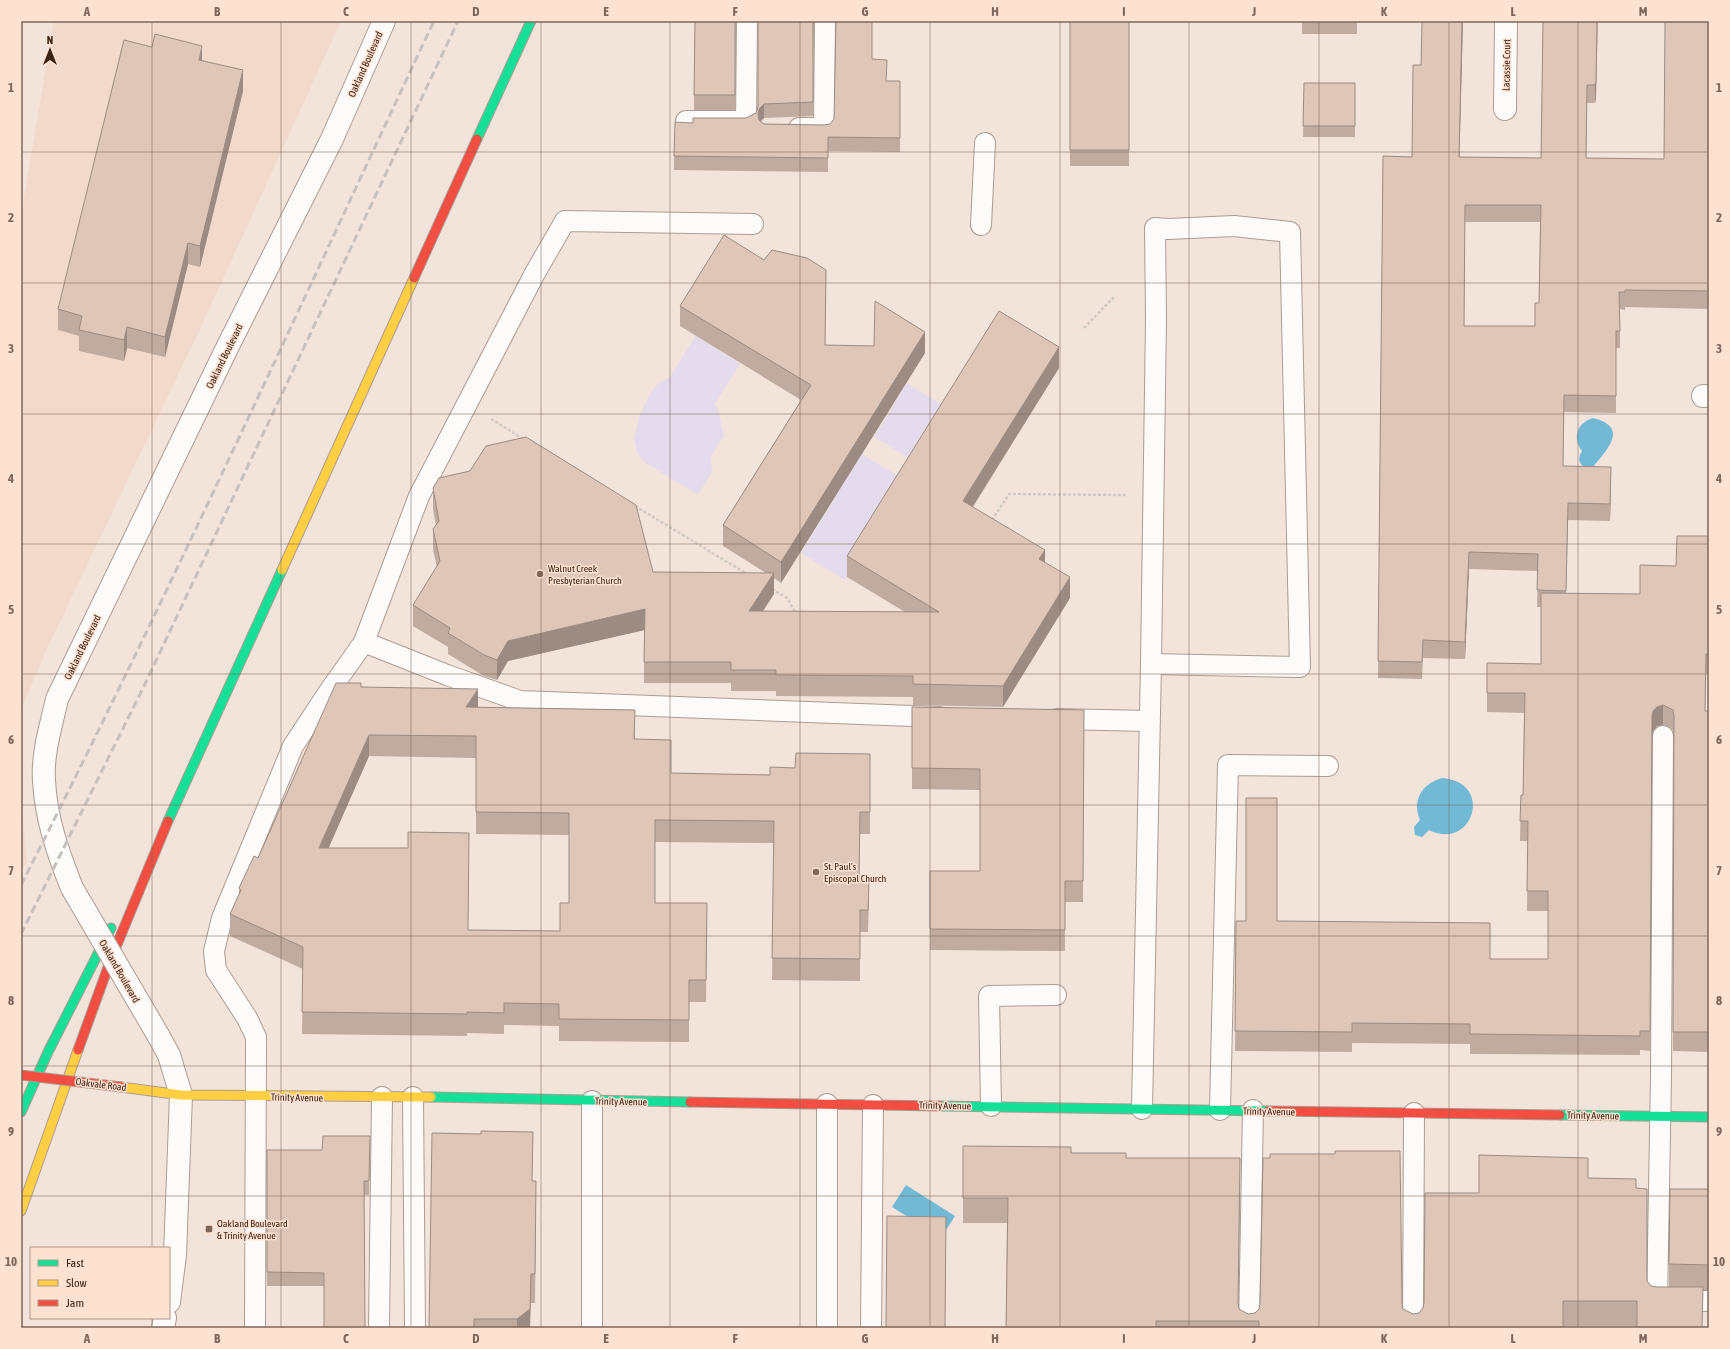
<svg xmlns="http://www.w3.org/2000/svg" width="1730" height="1349" viewBox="0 0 1730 1349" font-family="'Asap Condensed',sans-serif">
<rect width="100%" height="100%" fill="#f3e4db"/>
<g fill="#f1d9cb">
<polygon points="54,21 341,21 201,327 44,655 21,710 21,215"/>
<polygon points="21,801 27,861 21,872"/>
</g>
<g fill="#e4dcec">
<polygon points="696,335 740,364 714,405 717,406 724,436 711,456 712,472 698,495 644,462 638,455 634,438 640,415 652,390 660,382 670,377"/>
<polygon points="907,383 950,410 917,463 874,437"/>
<polygon points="862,454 906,481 845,580 801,553"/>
</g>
<g fill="#72b9d6">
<path d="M 1593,418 C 1630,427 1607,450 1593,467 L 1584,467 C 1578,462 1578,458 1582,451 C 1572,437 1577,423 1593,418 Z"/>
<path d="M 1442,778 C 1495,782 1473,852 1429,830 L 1422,837 L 1415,835 L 1414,827 L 1420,820 C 1412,801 1421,784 1442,778 Z"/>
<polygon points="906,1185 955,1216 941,1238 892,1207"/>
</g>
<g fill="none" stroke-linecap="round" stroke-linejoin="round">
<g stroke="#ae9b90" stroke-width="22">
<g id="lane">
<polyline points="686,121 746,121 747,21"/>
<polyline points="799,128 824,128 825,21"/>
<polyline points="981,225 985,143"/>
<polygon points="1234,226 1290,232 1300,667 1151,664 1156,320 1155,228 1169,229"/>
<polyline points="364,642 447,675 520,701 939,717"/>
<polyline points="1057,719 1149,721"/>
<polyline points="1663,736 1661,1077 1657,1301 1709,1301"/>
<polyline points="413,1097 415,1328"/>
<polyline points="991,1106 989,996 1056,995"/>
<polyline points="1142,1109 1151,664"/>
<polyline points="1220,1110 1228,765 1328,766"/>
<polyline points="255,1328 256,1037 247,1018 216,970 214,951 222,918 293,746 330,690 364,642 419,496 535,273 565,221 753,224"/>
<polyline points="379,1328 382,1097"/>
<polyline points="592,1328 592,1101"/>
<polyline points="827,1328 827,1104"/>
<polyline points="871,1328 873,1105"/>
<polyline points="1249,1328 1253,1110"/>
<polyline points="1413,1328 1414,1113"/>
</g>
</g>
<g stroke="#ae9b90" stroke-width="24">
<g id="street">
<polyline points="1505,109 1506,21"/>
<polyline points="1703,396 1709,396"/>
<path d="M 72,888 C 58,853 46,819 44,781 C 42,754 51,726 57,699 L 226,350 L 332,139 L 384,21"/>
<polyline points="158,1035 169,1055 181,1095 175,1255 169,1302"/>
<polyline points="163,1328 165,1318"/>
</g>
</g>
<g stroke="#ae9b90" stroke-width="11">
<g id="fast">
<polyline points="477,139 531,21"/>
<polyline points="168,821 282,570"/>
<polyline points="431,1097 690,1102"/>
<polyline points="940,1106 1268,1111"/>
<polyline points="21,1112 48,1052 111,928"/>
<polyline points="1560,1115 1709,1117"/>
</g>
</g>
<g stroke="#ae9b90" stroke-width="11">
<g id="slow">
<polyline points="282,570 414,278"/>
<polyline points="121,1087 181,1095 431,1097"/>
<polyline points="21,1211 78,1050"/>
</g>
</g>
<g stroke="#ae9b90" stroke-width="11">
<g id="jam">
<polyline points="414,278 477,139"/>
<polyline points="78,1050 111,959 168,821"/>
<polyline points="690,1102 940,1106"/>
<polyline points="1268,1111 1560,1115"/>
</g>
</g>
<g stroke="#cfc9c5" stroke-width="2.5" stroke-dasharray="3 2" stroke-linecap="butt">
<polyline points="1084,328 1115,296"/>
<polyline points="491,419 525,440"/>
<polyline points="635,506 747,574"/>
<polyline points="992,520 1009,494 1126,495"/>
<polyline points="772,589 787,598 796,613"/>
</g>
<use href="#lane" stroke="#fdfbfa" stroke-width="20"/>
<use href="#street" stroke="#fdfbfa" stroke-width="22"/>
<use href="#fast" stroke="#16e098" stroke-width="9"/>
<use href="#slow" stroke="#ffcf43" stroke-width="9"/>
<use href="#jam" stroke="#f24e42" stroke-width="9"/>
<g stroke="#c6c1be" stroke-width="3" stroke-dasharray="8 4" stroke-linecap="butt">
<path d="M 21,885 C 166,601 298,310 434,21"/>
<polyline points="21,934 145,684 458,21"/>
</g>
<g stroke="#ae9b90" stroke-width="24" stroke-linecap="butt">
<polyline id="street-bridge" points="72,888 158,1035"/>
</g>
<g stroke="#ae9b90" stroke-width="11" stroke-linecap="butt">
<polyline id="jam-bridge" points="21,1075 121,1087"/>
</g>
<use href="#street-bridge" stroke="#fdfbfa" stroke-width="22"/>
<use href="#jam-bridge" stroke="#f24e42" stroke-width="9"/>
</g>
<g fill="#bfab9f" fill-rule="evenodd">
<polygon points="695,21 736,21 735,110 694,110"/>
<polygon points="814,21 813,116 764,118 760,121 764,124 824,125 830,124 834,119 872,59 886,81 900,81 900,152 828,151 828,172 674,170 674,156 693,123 746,118 756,113 758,107"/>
<rect x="1070" y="21" width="59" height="145"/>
<rect x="1302" y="21" width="55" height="13"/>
<path d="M 1463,21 L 1459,157 L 1541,158 L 1543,21 L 1598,21 L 1596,98 L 1595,103 L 1587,103 L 1586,158 L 1664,159 L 1709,21 L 1709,309 L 1625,307 L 1625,310 L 1620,309 L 1620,348 L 1616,348 L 1616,413 L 1564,412 L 1563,466 L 1611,484 L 1610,521 L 1568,520 L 1566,594 L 1640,594 L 1676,566 L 1709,536 L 1709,673 L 1706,673 L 1705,711 L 1709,711 L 1709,1052 L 1673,1051 L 1674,736 L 1673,730 L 1663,725 L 1657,726 L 1653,731 L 1652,736 L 1650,1051 L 1640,1050 L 1640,1055 L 1470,1054 L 1470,1044 L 1352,1043 L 1352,1052 L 1235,1051 L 1236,921 L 1277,921 L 1490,959 L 1548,959 L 1548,911 L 1527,911 L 1528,841 L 1520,841 L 1521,795 L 1523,795 L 1524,713 L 1487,712 L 1487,663 L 1541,664 L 1541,607 L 1537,607 L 1538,571 L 1469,569 L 1465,659 L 1423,658 L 1422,679 L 1378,678 L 1383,156 L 1412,157 L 1421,65 ZM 1465,222 L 1540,222 L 1539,303 L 1535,326 L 1464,326 Z"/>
<polygon points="202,60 243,91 200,267 188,264 165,357 127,348 124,361 79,351 79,336 58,330 58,309"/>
<polygon points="1304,83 1355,83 1355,137 1303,137"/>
<polygon points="764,260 826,291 825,345 925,353 781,583 774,578 774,594 763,611 905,612 847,577 847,556 1059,368 973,507 1045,562 1070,598 1003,707 913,705 913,697 776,696 776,691 731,691 731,683 644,683 644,630 508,661 497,680 484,676 448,654 448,647 413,626 413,605 437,567 433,550 433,529 436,526 433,509 433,488 653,572 766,573 723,546 723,525 801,400 680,326 680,306"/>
<path d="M 361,687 L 478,707 L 635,710 L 635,739 L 671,773 L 770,775 L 795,768 L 870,754 L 870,834 L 860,834 L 859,880 L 869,902 L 868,932 L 860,932 L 860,981 L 772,980 L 774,843 L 655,842 L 655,903 L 707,903 L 706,1002 L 689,1002 L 689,1042 L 559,1041 L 559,1026 L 504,1025 L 504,1034 L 467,1033 L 467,1036 L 302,1034 L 303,969 L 230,936 L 230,914 L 239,895 L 239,888 L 258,858 ZM 369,756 L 476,758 L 476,834 L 569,835 L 569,903 L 560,931 L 468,930 L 328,848 Z"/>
<polygon points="912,707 1084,710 1083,902 1065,902 1065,951 930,950 930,871 980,871 980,790 912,789"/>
<polygon points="370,1136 369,1195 364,1195 324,1286 267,1286 267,1150 322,1150"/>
<polygon points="963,1146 1071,1153 1126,1158 1240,1183 1238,1304 1239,1309 1248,1314 1402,1303 1403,1309 1413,1314 1419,1313 1423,1308 1479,1193 1588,1178 1636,1188 1647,1281 1651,1286 1657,1287 1669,1287 1669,1264 1709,1189 1709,1290 1703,1290 1637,1326 1563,1326 1563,1328 1006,1328 1007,1223 963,1223"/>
<polygon points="532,1181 536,1210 535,1303 531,1303 530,1328 429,1328"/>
</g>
<g fill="#9b8b82">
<polygon points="1462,21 1463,21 1459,174 1459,157"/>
<polygon points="1597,21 1596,98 1595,103 1595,85"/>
<polygon points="202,46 202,67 199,60"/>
<polygon points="243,70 243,91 200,267 200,246"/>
<polygon points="764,104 764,118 759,123 758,114 759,109"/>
<polygon points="188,243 188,264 165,357 165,337"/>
<polygon points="127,327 127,348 124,361 124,340"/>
<polygon points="925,332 925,353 781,583 781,562"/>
<polygon points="1059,347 1059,368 963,522 963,501"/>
<polygon points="1611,467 1611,484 1610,521 1610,504"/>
<polygon points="1045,550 1045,571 1039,559"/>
<polygon points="1469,552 1469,569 1465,659 1465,642"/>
<polygon points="774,573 774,594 749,632 749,611"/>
<polygon points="1070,577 1070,598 1003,707 1003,686"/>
<polygon points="645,609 645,630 508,661 497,680 497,660 508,641"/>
<polygon points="478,689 478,711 466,707"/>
<polygon points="1663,705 1663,725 1657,726 1653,731 1652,736 1650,1051 1652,716 1653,711 1657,707"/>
<polygon points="369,735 369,756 319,870 319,848"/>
<polygon points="1240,1158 1240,1183 1238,1321"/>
<polygon points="531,1274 530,1328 517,1328 517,1319"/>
</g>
<g fill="#dec7b9" stroke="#9b8b82" fill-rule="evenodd">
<polygon points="695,21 735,21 735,95 694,95"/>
<polygon points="758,21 813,21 813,102 764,104 759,109 758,114 759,120 764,124 824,125 830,124 834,119 836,21 872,21 872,59 887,60 886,81 900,81 900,138 828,137 828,158 674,156 675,122 693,123 693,118 746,118 756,113 758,107"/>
<rect x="1070" y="21" width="59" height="129"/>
<path d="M 1422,21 L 1462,21 L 1459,157 L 1541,158 L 1543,21 L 1597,21 L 1596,81 L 1595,85 L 1587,85 L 1586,158 L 1664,159 L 1665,21 L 1709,21 L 1709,291 L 1625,290 L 1625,292 L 1619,292 L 1620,331 L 1616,331 L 1616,396 L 1564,395 L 1563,466 L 1611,467 L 1610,504 L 1568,503 L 1566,591 L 1537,590 L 1538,554 L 1469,552 L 1465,642 L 1423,640 L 1422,662 L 1378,661 L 1383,156 L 1412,157 L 1413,65 L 1421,65 ZM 1465,205 L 1541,205 L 1539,303 L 1535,303 L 1535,326 L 1464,326 Z"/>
<polygon points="155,34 202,46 199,60 243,70 200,246 188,243 165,337 127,327 124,340 79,330 82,316 58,309 124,40 152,47"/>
<polygon points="1304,83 1355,83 1355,126 1303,126"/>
<polygon points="724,235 764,260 772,250 807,258 826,270 825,345 874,346 875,301 925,332 781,562 723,525 811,385 680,306"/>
<polygon points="999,311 1059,347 963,501 1045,550 1039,559 1070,577 1003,686 913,684 913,676 776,675 776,670 731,670 731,662 644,662 645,609 508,641 497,660 484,655 448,633 450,628 413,605 440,561 433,529 439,521 433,488 439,478 470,471 486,446 526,437 636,505 653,572 774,573 749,611 939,612 847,556"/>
<polygon points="1677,536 1709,536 1709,654 1706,654 1705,711 1709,711 1709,1032 1673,1032 1674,716 1673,710 1663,705 1657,707 1653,711 1652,716 1650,1031 1640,1031 1640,1036 1470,1034 1470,1024 1352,1023 1352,1032 1235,1031 1236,921 1246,921 1246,798 1277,798 1277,921 1490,923 1490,959 1548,959 1548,891 1527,891 1528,821 1520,821 1521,795 1523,795 1525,693 1487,693 1487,663 1541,664 1541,593 1640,594 1640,565 1676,566"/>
<path d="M 336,683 L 361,683 L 361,687 L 478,689 L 466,707 L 635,710 L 634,739 L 671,740 L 671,773 L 770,775 L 770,767 L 795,768 L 796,753 L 870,754 L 870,812 L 860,812 L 859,880 L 869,880 L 868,910 L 860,910 L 860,959 L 772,958 L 774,821 L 655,820 L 655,903 L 707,903 L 706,980 L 689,980 L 689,1020 L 559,1019 L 559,1004 L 504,1003 L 504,1013 L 467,1012 L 467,1014 L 302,1012 L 303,947 L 230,914 L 241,890 L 239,888 L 254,856 L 258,858 ZM 369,735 L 476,736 L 476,812 L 569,813 L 569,903 L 560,903 L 560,931 L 468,930 L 469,833 L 408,832 L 408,848 L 319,848 Z"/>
<polygon points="912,707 1084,710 1083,881 1065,881 1065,930 930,929 930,871 980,871 980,769 912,768"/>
<polygon points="481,1131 533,1132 532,1181 536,1181 535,1274 531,1274 530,1309 517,1319 474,1319 474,1328 429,1328 432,1133 481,1134"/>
<polygon points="323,1136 370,1136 369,1181 364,1181 365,1328 324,1328 324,1273 267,1272 267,1150 322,1150"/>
<polygon points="963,1146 1071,1147 1071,1153 1126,1153 1126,1158 1240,1158 1238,1303 1239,1309 1248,1314 1255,1313 1259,1309 1260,1303 1263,1158 1270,1158 1270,1154 1335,1154 1335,1151 1400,1151 1402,1303 1403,1309 1413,1314 1419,1313 1423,1308 1424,1303 1425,1193 1479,1193 1479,1155 1588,1158 1588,1178 1636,1179 1636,1188 1647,1189 1647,1281 1651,1286 1657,1287 1703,1287 1702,1328 1637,1328 1637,1301 1563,1301 1563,1328 1259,1328 1259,1321 1156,1321 1156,1328 1006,1328 1008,1198 963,1198"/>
<polygon points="1670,1189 1709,1189 1709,1265 1669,1264"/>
<polygon points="887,1216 946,1217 945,1328 886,1328"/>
</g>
<path fill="none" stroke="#7d675a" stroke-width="1" stroke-opacity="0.55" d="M 152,21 L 152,1248M 281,21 L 281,1328M 411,21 L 411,1328M 541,21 L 541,1328M 670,21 L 670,1328M 800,21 L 800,1328M 930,21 L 930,1328M 1060,21 L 1060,1328M 1189,21 L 1189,1328M 1319,21 L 1319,1328M 1449,21 L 1449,1328M 1578,21 L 1578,1328M 21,152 L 1709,152M 21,283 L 1709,283M 21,414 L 1709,414M 21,544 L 1709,544M 21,674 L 1709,674M 21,805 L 1709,805M 21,936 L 1709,936M 21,1066 L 1709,1066M 21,1196 L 1709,1196M 152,1318 L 152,1328"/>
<g fill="#7d675a" stroke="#fde1d1" stroke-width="1.5">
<circle cx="540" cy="574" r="4"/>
<circle cx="816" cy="872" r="4"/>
<rect x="205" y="1225" width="8" height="8" rx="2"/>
</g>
<g text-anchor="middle" stroke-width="3" stroke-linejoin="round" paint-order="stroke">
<g font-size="10" fill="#3d2314" stroke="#fde1d1">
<text transform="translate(365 64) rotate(-66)" y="4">Oakland Boulevard</text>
<text transform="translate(1506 65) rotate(-89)" y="4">Lacassie Court</text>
<text transform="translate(224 356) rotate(-64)" y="4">Oakland Boulevard</text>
<text transform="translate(82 647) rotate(-64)" y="4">Oakland Boulevard</text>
<text transform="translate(120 971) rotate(60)" y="4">Oakland Boulevard</text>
<text transform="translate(101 1084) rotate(7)" y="4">Oakvale Road</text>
<text transform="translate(297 1097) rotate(1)" y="4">Trinity Avenue</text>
<text transform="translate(621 1101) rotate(1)" y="4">Trinity Avenue</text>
<text transform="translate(945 1105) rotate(1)" y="4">Trinity Avenue</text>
<text transform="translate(1269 1111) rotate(1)" y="4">Trinity Avenue</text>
<text transform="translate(1593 1115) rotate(1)" y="4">Trinity Avenue</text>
</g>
<g font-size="10" fill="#3d2314" stroke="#fde1d1" text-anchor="start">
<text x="548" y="572">Walnut Creek<tspan x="548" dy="12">Presbyterian Church</tspan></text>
<text x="824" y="870">St. Paul's<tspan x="824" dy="12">Episcopal Church</tspan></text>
<text x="217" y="1227">Oakland Boulevard<tspan x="217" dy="12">&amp; Trinity Avenue</tspan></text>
</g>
</g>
<rect width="1730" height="1349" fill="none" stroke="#fde1d1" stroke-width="44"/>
<rect x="30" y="1247" width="140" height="72" fill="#fde1d1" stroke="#b09585"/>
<rect x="38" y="1260" width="20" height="6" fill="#16e098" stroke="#b09585"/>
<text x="66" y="1267" font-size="12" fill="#3d2314">Fast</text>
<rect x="38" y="1280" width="20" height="6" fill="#ffcf43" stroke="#b09585"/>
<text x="66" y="1287" font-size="12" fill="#3d2314">Slow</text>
<rect x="38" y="1300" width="20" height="6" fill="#f24e42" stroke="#b09585"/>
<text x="66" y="1307" font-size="12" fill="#3d2314">Jam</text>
<g transform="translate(50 50)" stroke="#fde1d1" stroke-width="3" paint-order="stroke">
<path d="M0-3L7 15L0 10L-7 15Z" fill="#3d2314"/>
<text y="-6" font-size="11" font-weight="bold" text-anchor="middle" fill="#3d2314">N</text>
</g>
<rect x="22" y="22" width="1686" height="1305" fill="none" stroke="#7d675a" stroke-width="1.5"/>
<g font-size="13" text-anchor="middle" font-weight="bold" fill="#7d675a">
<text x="87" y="16">A</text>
<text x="217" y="16">B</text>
<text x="346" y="16">C</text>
<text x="476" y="16">D</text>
<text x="606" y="16">E</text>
<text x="735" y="16">F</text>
<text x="865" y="16">G</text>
<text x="995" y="16">H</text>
<text x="1124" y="16">I</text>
<text x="1254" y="16">J</text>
<text x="1384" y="16">K</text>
<text x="1513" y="16">L</text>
<text x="1643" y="16">M</text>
<text x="11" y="92">1</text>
<text x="1719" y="92">1</text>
<text x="11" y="222">2</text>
<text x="1719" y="222">2</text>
<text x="11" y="353">3</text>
<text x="1719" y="353">3</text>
<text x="11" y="483">4</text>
<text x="1719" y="483">4</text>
<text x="11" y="614">5</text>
<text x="1719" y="614">5</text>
<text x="11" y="744">6</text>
<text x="1719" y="744">6</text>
<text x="11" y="875">7</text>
<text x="1719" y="875">7</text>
<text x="11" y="1005">8</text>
<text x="1719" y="1005">8</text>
<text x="11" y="1136">9</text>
<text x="1719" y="1136">9</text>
<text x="11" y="1266">10</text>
<text x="1719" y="1266">10</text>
<text x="87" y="1343">A</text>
<text x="217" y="1343">B</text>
<text x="346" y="1343">C</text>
<text x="476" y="1343">D</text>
<text x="606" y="1343">E</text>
<text x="735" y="1343">F</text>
<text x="865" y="1343">G</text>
<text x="995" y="1343">H</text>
<text x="1124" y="1343">I</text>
<text x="1254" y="1343">J</text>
<text x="1384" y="1343">K</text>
<text x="1513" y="1343">L</text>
<text x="1643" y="1343">M</text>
</g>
</svg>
